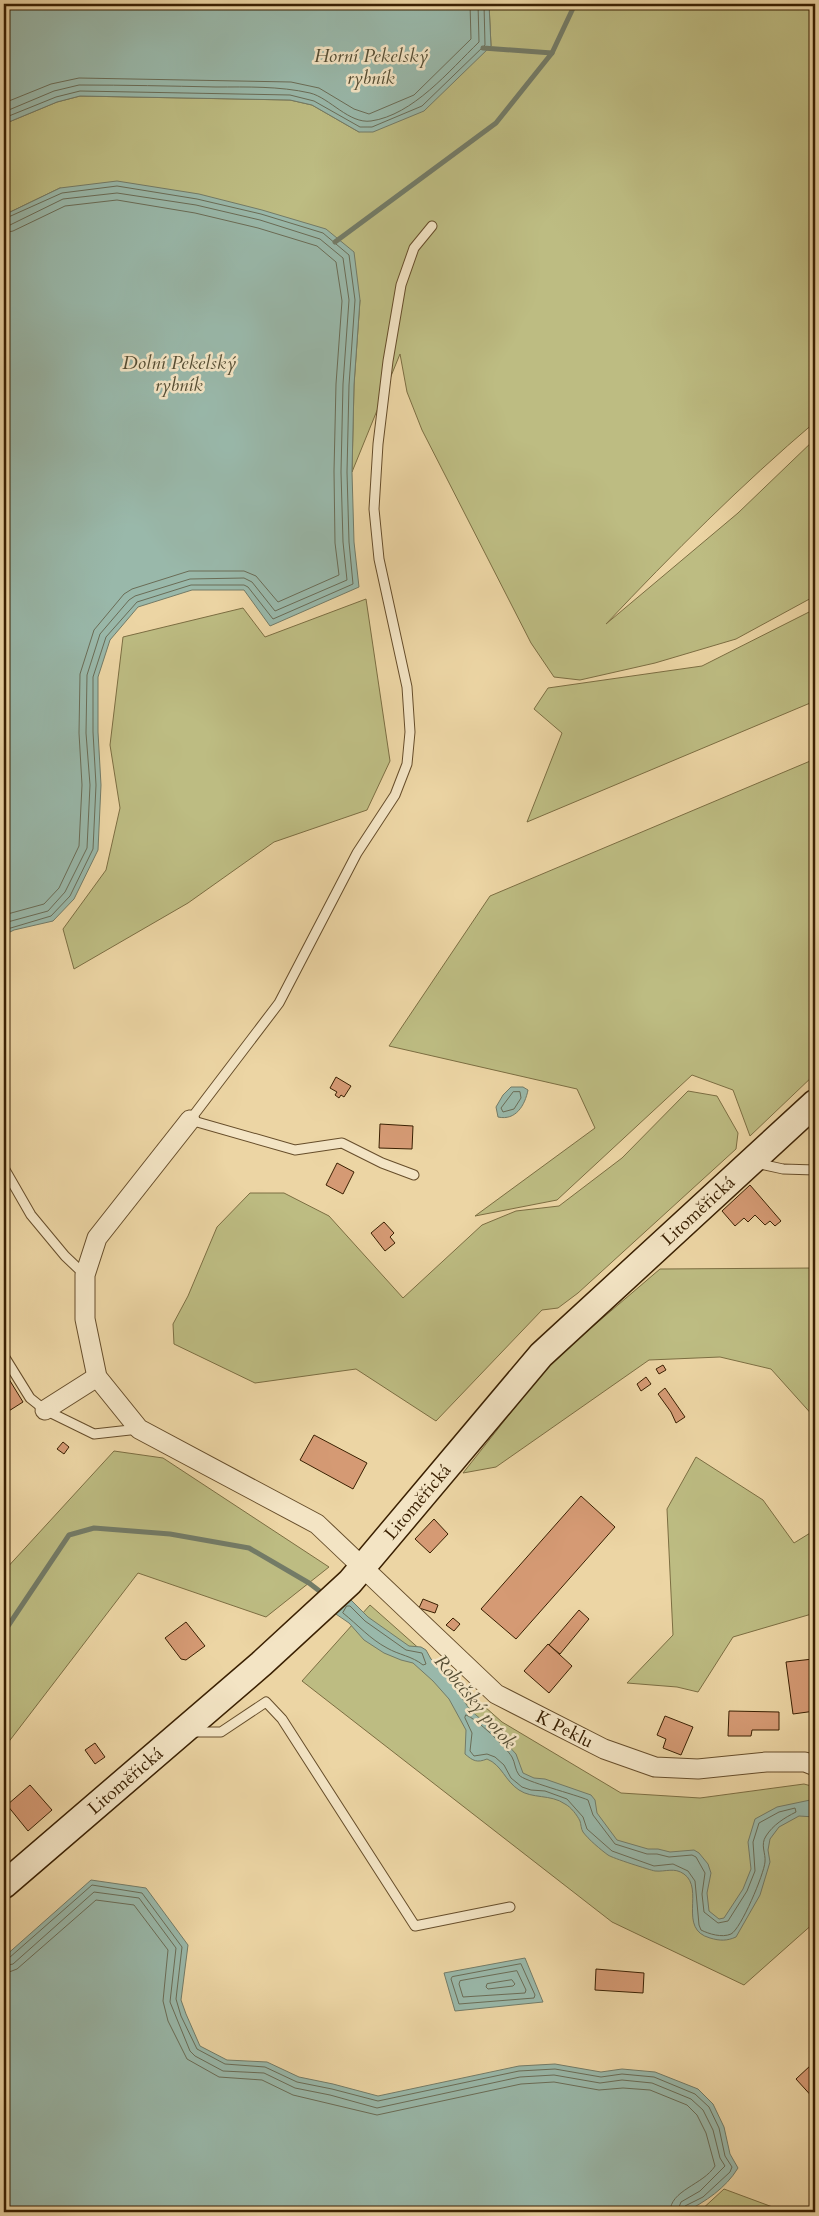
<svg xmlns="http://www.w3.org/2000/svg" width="819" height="2216" viewBox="0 0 819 2216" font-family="Cardo,serif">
<rect width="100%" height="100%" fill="#ecd5a4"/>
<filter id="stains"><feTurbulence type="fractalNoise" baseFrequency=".004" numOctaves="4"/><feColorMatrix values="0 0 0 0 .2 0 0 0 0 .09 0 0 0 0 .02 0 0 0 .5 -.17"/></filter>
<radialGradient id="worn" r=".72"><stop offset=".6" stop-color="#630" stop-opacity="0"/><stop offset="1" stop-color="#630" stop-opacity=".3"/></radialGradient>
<g fill="#bdbc82" stroke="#7c6e42">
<path d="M 489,4 L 815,4 L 815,422 C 741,485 673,553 606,624 L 738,513 L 815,439 L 815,596 L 736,639 L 655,663 L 580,680 L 554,677 L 531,643 L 422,430 L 407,392 L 400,354 L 352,472 L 354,385 L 360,300 L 60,188 L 4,215 L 4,124 L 57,102 L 80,96 L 290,100 L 312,105 L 359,132 L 491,46 Z"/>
<polygon points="366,599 390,761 367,810 274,842 188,903 74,969 63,929 106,870 120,808 110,745 123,637 243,608 265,637"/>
<polygon points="815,609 815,701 527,822 562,733 534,709 548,688 702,666"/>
<polygon points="815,759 815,1074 750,1136 733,1090 692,1075 557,1200 475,1216 595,1128 577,1089 389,1046 490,896"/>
<polygon points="688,1091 717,1096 738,1133 736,1149 578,1293 558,1308 542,1310 436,1421 356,1369 255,1383 174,1344 173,1324 188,1296 217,1227 250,1193 284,1193 329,1216 403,1298 482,1225 516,1211 559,1206 622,1158"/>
<polygon points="815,1268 815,1418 771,1369 720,1357 649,1360 496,1467 463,1473 550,1363 660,1269"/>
<polygon points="114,1451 163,1458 329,1567 266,1617 138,1573 4,1748 4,1571"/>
<polygon points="696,1457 763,1500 794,1543 815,1530 815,1613 733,1637 698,1692 677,1687 627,1683 673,1635 667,1509"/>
<polygon points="370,1605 502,1722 621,1793 700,1798 804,1784 815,1787 815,1922 744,1985 612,1922 302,1681"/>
<polygon points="724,2189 786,2212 699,2212"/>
</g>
<g fill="#99b8aa" stroke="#737b67">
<polygon points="4,4 489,4 491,46 424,111 373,132 359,132 312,105 290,100 80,96 57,102 4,124"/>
<polygon points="117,181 199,194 262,210 326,229 354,252 360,300 354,385 352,472 354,542 359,587 270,626 244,590 192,590 138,607 110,640 98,677 98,732 101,785 98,850 74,899 53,921 14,930 4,935 4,215 60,188"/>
<path d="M 511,1087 L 523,1087 L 528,1090 C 525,1105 516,1121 498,1117 L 496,1107 L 503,1095 Z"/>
<path d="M 349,1598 L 368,1617 L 409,1646 L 421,1647 L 426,1650 L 431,1659 L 445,1672 L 470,1710 L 495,1731 L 516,1754 L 523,1773 L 534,1778 L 545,1779 L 591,1795 L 595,1800 L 597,1813 L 617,1840 L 648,1849 L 658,1849 L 670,1852 L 694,1850 L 699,1853 L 708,1864 L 711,1873 L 707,1893 L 709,1911 L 719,1919 L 724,1918 L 743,1889 L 751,1869 L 748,1842 L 755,1819 L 777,1807 L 815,1799 L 815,1817 L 799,1816 L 779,1827 L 770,1839 L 768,1850 L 770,1862 L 760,1895 L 736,1937 C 727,1941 720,1941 710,1938 C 677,1929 705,1889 684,1874 C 674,1867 666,1872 655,1871 C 650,1870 612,1858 608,1855 C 601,1850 588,1839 583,1832 C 581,1829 581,1824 580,1821 C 577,1815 571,1807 565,1804 C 551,1794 532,1799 519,1790 C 505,1781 502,1765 487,1759 C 477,1763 473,1761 465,1754 L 466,1730 L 449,1699 L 433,1681 L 413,1663 L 401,1660 L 384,1653 L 364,1640 L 349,1623 L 333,1612 Z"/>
<path d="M 91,1880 L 146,1888 L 188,1945 L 181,2000 L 186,2014 L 200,2046 L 227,2060 L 267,2062 L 299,2077 L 333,2084 L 378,2096 L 519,2066 L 555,2064 L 601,2072 L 622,2069 L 655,2072 L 698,2089 L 713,2104 L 724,2127 L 730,2154 L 738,2168 C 726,2188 705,2202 685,2212 L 4,2212 L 4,1957 Z"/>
<polygon points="525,1958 543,2002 455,2011 444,1973"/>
</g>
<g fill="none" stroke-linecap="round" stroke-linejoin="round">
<g stroke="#6a6c56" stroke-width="1">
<polyline points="4,103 51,84 79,78 291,82 319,88 354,109 369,114 414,95 471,39 470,4"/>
<path d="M 4,112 L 54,91 L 79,85 C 125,85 170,86 216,87 C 247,87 279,86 310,93 C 330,98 349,124 371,121 C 413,115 449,71 479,42 L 478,4"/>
<polyline points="4,118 56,97 80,91 290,95 314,101 360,127 372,127 422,106 485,45 484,4"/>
<polyline points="4,219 62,193 117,186 197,199 261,214 323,233 349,255 355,300 349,385 347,472 349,542 353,584 273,619 248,587 244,585 191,585 137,602 106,637 93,677 93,732 96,785 93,849 70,896 51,916 4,930"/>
<polyline points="4,226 10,225 63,199 117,193 196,205 260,220 320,239 343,258 349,300 343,384 341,472 343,542 347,580 275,611 252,582 244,578 190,579 135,596 129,600 100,634 87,675 86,733 90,785 87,848 65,892 48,911 4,923"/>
<polyline points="4,233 13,231 65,206 117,200 195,213 258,228 317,246 336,262 342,301 336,384 334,471 335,543 339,575 278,602 256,576 244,571 189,571 132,589 124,594 94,630 80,674 79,733 82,785 79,846 59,888 44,904 4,915"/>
<polygon points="520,1092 521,1098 514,1109 503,1112 501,1108 513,1092"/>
<path d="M 347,1606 L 350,1606 L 365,1621 L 406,1650 L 422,1653 L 426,1664 L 423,1665 C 412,1656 399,1655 387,1648 C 370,1639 358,1625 343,1613 Z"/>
<path d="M 466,1715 C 477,1719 505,1746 512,1757 C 515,1762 515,1770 519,1775 C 523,1781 577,1795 588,1800 L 593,1815 L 615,1844 L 647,1854 L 657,1854 L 669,1857 L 692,1855 L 696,1857 L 705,1873 L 702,1894 L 704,1912 L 718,1923 L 728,1921 L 747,1891 L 755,1871 L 753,1842 L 759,1823 L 779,1812 L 795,1808 L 796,1812 C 784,1818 773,1825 766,1836 C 760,1845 766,1853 765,1862 C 764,1874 741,1929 731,1934 C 722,1938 709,1934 701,1930 L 699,1925 L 695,1881 L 688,1871 L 673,1864 L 654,1866 L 612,1851 L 587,1829 L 583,1817 L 567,1799 L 545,1791 L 531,1790 L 522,1787 L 511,1778 L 504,1765 L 495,1757 L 487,1754 L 474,1756 L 470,1751 L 472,1733 L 465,1718 Z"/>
<polyline points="4,1960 9,1958 92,1885 142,1893 182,1947 176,1999 181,2016 197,2049 225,2064 265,2067 297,2082 332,2089 378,2101 519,2071 555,2069 601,2077 622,2074 654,2077 695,2094 709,2107 719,2128 725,2156 732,2167 730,2172 703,2197 685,2206 684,2212"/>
<polygon points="521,1964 535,1995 534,1998 459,2004 451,1979 452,1977"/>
<polyline points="4,1966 13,1964 94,1892 139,1898 176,1948 170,2002 190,2051 195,2056 223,2071 264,2073 295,2088 330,2095 377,2108 520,2077 554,2075 600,2083 622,2080 652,2083 691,2099 703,2110 713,2130 720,2158 725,2166 700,2191 681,2202 677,2212"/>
<polygon points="517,1971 526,1990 525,1993 463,1997 459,1984 460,1981"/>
<path d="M 4,1974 L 17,1969 L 96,1900 L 134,1905 L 168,1950 L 163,2001 L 168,2021 L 187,2059 L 219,2077 L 262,2080 L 293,2095 L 377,2115 L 521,2084 L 554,2082 L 599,2090 L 623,2088 L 650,2090 L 687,2105 L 697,2115 L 706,2133 L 715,2166 C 703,2185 670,2190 670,2212"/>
<polygon points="512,1980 515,1984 513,1986 488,1989 486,1987 487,1984"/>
</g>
<g stroke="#737b67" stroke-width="5">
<polyline points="483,48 552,53"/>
<polyline points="335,242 496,123 552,53 575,4"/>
<polyline points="4,1632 69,1535 94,1528 170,1534 249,1548 309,1583 326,1596"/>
</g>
</g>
<g fill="#d59a74" stroke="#3a2002">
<polygon points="336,1077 351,1086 344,1097 341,1095 339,1098 335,1095 337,1092 330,1088"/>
<polygon points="380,1124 413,1126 412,1149 379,1148"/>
<polygon points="337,1163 354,1172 343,1194 326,1185"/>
<polygon points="750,1185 781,1221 775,1226 770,1221 765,1225 755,1215 748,1222 744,1218 735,1226 722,1211"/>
<polygon points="384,1222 394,1233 390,1237 395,1243 385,1251 371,1233"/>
<polygon points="663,1365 666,1370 659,1374 656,1369"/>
<polygon points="4,1371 23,1402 4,1414"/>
<polygon points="646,1377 651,1384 641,1391 637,1384"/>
<polygon points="665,1388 685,1417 676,1423 671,1412 658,1394"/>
<polygon points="314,1435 367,1463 353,1489 300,1460"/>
<polygon points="63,1442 69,1447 64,1454 57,1449"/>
<polygon points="581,1496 615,1527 516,1639 481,1609"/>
<polygon points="434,1519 448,1534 430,1553 415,1539"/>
<polygon points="423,1599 438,1605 435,1613 419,1608"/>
<polygon points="579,1610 589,1619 560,1654 549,1645"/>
<polygon points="453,1618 460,1624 454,1631 446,1625"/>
<polygon points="186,1622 205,1646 186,1660 181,1659 165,1638"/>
<polygon points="548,1644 572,1666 549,1693 524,1671"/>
<polygon points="813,1659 815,1711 793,1714 786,1662"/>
<polygon points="729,1711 779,1712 779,1730 752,1730 751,1736 728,1736"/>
<polygon points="665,1716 693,1727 681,1755 663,1748 666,1739 657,1735"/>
<polygon points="95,1743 105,1757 95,1764 85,1750"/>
<polygon points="30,1785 52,1810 28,1831 7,1805"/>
<polygon points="596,1969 644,1973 643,1993 595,1990"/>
<polygon points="811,2065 815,2069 815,2100 796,2079"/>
</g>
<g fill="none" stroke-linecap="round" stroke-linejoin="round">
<g stroke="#664d2a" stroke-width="11">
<g id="lane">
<polyline points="756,1163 783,1169 815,1170"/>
<polyline points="4,1168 31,1215 65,1256 85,1275"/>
<polyline points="414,1175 382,1163 342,1143 295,1150 190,1120 279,1003 357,853 395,795 407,764 410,732 407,687 379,559 374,509 378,444 388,361 401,285 414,248 432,226"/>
<polyline points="4,1356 30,1398 45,1410 94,1434 139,1429"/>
<polyline points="191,1732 221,1732 266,1702 282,1719 415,1926 510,1907"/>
</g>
</g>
<g stroke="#664d2a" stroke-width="21">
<g id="street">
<path id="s1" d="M 190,1120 L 97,1238 L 85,1275 L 85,1319 L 97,1377 L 139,1429 L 317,1524 L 496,1694 L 604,1749 L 655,1767 L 698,1769 L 766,1762 L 805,1762 L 815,1766"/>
<polyline points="45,1410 97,1377"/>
</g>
</g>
<g stroke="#3a2002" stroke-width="29">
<g id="secondary">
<path id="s2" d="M 4,1885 L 261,1664 L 350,1582 L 541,1355 L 815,1103"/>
</g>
</g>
<use href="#lane" stroke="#f3e4c4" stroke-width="9"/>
<use href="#street" stroke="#f3e4c4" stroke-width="19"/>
<use href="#secondary" stroke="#f3e4c4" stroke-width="26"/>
</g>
<g text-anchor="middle" stroke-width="5" stroke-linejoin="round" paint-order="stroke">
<g font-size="18" fill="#3a2002" stroke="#f3e4c4">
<text dy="6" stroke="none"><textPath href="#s2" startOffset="970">Litoměřická</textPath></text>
<text dy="6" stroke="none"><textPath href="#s2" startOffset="565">Litoměřická</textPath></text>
<text dy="6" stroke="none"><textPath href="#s1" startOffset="885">K Peklu</textPath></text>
<text dy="6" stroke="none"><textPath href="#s2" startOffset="160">Litoměřická</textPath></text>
</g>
<g font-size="19" font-style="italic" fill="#564e34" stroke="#f3e4c4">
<text x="371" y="62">Horní Pekelský<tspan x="371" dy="22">rybník</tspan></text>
<text x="179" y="369">Dolní Pekelský<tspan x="179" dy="22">rybník</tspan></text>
<text transform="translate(476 1701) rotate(50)" y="7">Robečský potok</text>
</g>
</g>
<rect width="819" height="2216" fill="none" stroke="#ecd5a4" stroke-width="20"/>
<rect x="5" y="5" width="809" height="2206" fill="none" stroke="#3a2002" stroke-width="2.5"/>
<rect x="10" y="10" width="799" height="2196" fill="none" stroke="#3a2002"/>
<rect width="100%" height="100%" filter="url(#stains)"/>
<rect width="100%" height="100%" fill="url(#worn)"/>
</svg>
